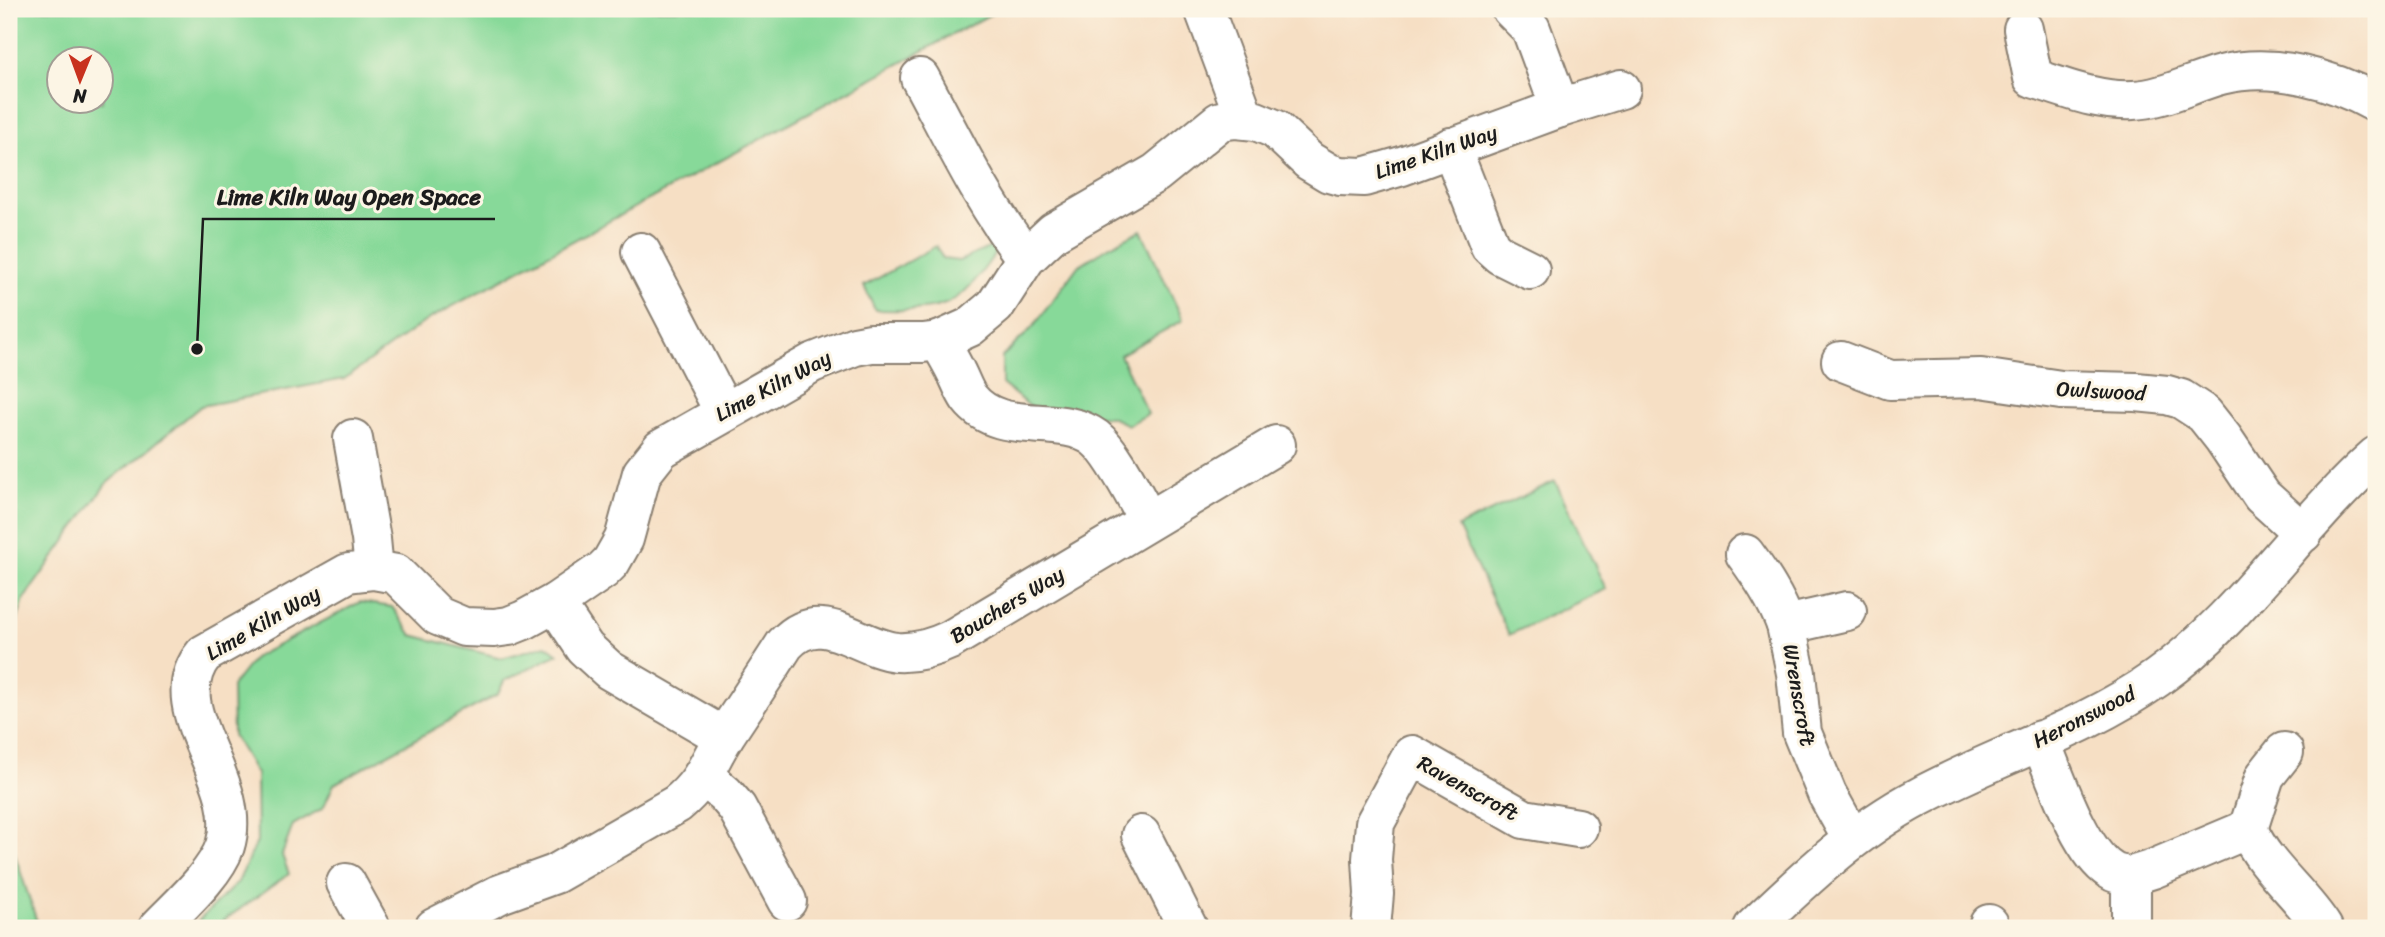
<svg xmlns="http://www.w3.org/2000/svg" width="2385" height="937" viewBox="0 0 2385 937" font-family="Sriracha,sans-serif">
<rect width="100%" height="100%" fill="#fcf5e5"/>
<filter id="ink" filterUnits="userSpaceOnUse"><feTurbulence type="fractalNoise" baseFrequency=".0143" numOctaves="2"/><feDisplacementMap in="SourceGraphic" scale="14" xChannelSelector="R" yChannelSelector="G"/><feConvolveMatrix kernelMatrix="1 2 1 2 8 2 1 2 1" color-interpolation-filters="sRGB"/></filter>
<filter id="wash" filterUnits="userSpaceOnUse"><feTurbulence type="fractalNoise" baseFrequency=".00686" numOctaves="4" result="noise"/><feDisplacementMap in="SourceGraphic" scale="28" xChannelSelector="R" yChannelSelector="G"/><feGaussianBlur stdDeviation="1.57" result="paint"/><feColorMatrix in="noise" values="0 0 0 0 0 0 0 0 0 0 0 0 0 0 0 0 0 1.4 0 .05"/><feComposite in="paint" operator="in"/></filter>
<g filter="url(#wash)">
<rect width="100%" height="100%" fill="#f6dfc4"/>
<g fill="#87d999" stroke="#527a5a" stroke-width="2" fill-rule="evenodd">
<path d="M 9,9 L 1000,9 L 427,320 L 344,379 L 201,406 L 106,484 L 24,599 L 9,646 ZM 60,60 L 102,60 L 102,102 L 60,102 Z"/>
<polygon points="1141,230 1183,320 1120,355 1148,414 1128,425 1111,417 1037,412 1002,384 1002,357 1033,327 1078,266 1110,246"/>
<path d="M 936,246 L 943,259 L 959,261 L 993,246 L 998,249 C 957,310 947,311 875,310 L 864,286 Z"/>
<polygon points="1555,481 1606,589 1509,635 1458,527"/>
<polygon points="360,602 392,607 412,635 502,658 546,645 558,654 504,681 498,694 334,784 323,808 293,825 282,855 289,874 213,928 191,928 238,882 257,842 256,774 233,735 232,686 255,657"/>
<polygon points="9,837 39,928 9,928"/>
</g>
</g>
<g filter="url(#ink)">
<g fill="none" stroke-linecap="round" stroke-linejoin="round">
<g stroke="#897e70" stroke-width="42">
<g id="minor">
<polyline points="1204,9 1245,119"/>
<path d="M 2023,29 L 2033,78 C 2065,88 2098,102 2133,100 C 2163,99 2191,83 2221,75 C 2273,62 2330,78 2376,103"/>
<path d="M 920,78 C 953,139 983,203 1026,258"/>
<polyline points="1560,108 1621,89"/>
<polyline points="1451,147 1490,246 1500,255 1530,270"/>
<polyline points="641,252 724,412"/>
<path d="M 939,341 C 945,352 952,363 957,374 C 961,382 964,391 969,398 C 1001,439 1059,411 1095,438 C 1114,453 1136,499 1148,520"/>
<polyline points="1841,361 1890,380 1981,378 2061,390 2136,392 2167,395 2181,399 2204,414 2223,438 2262,496 2303,533"/>
<polyline points="353,439 371,539 374,570"/>
<path d="M 1745,554 C 1761,576 1776,598 1786,625"/>
<polyline points="555,603 585,648 609,670 724,737"/>
<polyline points="1847,611 1786,625 1796,673 1802,733 1827,794 1852,839"/>
<path d="M 2040,740 C 2055,775 2079,850 2110,870 C 2117,875 2123,875 2131,876 L 2131,928"/>
<polyline points="704,776 725,794 737,808 787,901"/>
<polyline points="2248,829 2265,776 2284,752"/>
<polyline points="1141,835 1188,928"/>
<path d="M 2131,876 L 2153,869 L 2248,829 C 2265,868 2301,893 2323,928"/>
<polyline points="346,883 371,928"/>
<path d="M 158,928 C 179,906 215,875 225,846 C 246,778 158,710 204,654 L 348,573 L 374,570 L 396,574 L 438,616 L 464,627 L 494,628 L 509,626 L 524,620 L 555,603 L 603,570 L 611,562 L 624,539 L 642,473 L 661,449 L 812,363 L 855,346 L 871,343 L 923,343 L 939,341 L 970,327 L 995,306 L 1026,258 L 1054,232 L 1156,173 L 1220,121 L 1236,119 L 1256,121 L 1275,129 L 1309,161 L 1329,173 L 1340,176 L 1364,177 L 1402,166 L 1560,108 L 1531,29 L 1511,9"/>
<path d="M 434,928 L 500,894 L 555,874 L 677,804 C 706,780 707,763 726,734 C 746,704 766,674 785,644 C 821,605 857,648 897,652 C 915,653 933,648 950,640 L 1276,445"/>
<polyline points="1371,928 1374,894 1372,859 1375,823 1412,755 1524,819 1578,828"/>
<path d="M 1753,928 C 1804,879 1856,830 1919,797 C 1997,755 2084,730 2157,678 C 2243,617 2298,525 2376,456"/>
<polyline points="1988,928 1989,924"/>
</g>
</g>
<use href="#minor" stroke="#fff" stroke-width="38"/>
</g>
</g>
<g text-anchor="middle" stroke-width="6" stroke-linejoin="round" paint-order="stroke">
<g font-size="21" fill="#1c1c1c" stroke="#fcf5e5">
<text transform="translate(1436 152) rotate(-19)" y="7">Lime Kiln Way</text>
<text transform="translate(773 386) rotate(-28)" y="7">Lime Kiln Way</text>
<text transform="translate(2101 391) rotate(3)" y="7">Owlswood</text>
<text transform="translate(1007 605) rotate(-31)" y="7">Bouchers Way</text>
<text transform="translate(263 623) rotate(-30)" y="7">Lime Kiln Way</text>
<text transform="translate(1799 695) rotate(80)" y="7">Wrenscroft</text>
<text transform="translate(2084 717) rotate(-27)" y="7">Heronswood</text>
<text transform="translate(1468 788) rotate(29)" y="7">Ravenscroft</text>
</g>
</g>
<path fill="none" stroke="#1c1c1c" stroke-width="2.5" d="M197 349L203 219H495"/>
<circle fill="#1c1c1c" stroke="#fcf5e5" stroke-width="2.5" cx="197" cy="349" r="7"/>
<g font-size="23" text-anchor="middle" font-weight="bold" fill="#1c1c1c" stroke="#fcf5e5" stroke-width="6" stroke-linejoin="round" paint-order="stroke">
<text x="349" y="205">Lime Kiln Way Open Space</text>
</g>
<rect width="2385" height="937" fill="none" stroke="#fcf5e5" stroke-width="35"/>
<g transform="translate(80 80) rotate(181)"><circle r="33" fill="#fcf5e5" stroke="#a29e95" stroke-width="2"/>
<path d="M0-5L12 26L0 18L-12 26Z" fill="#c8321e"/>
<text y="-10" font-size="19" font-weight="bold" text-anchor="middle" fill="#1c1c1c">N</text>
</g>
</svg>
